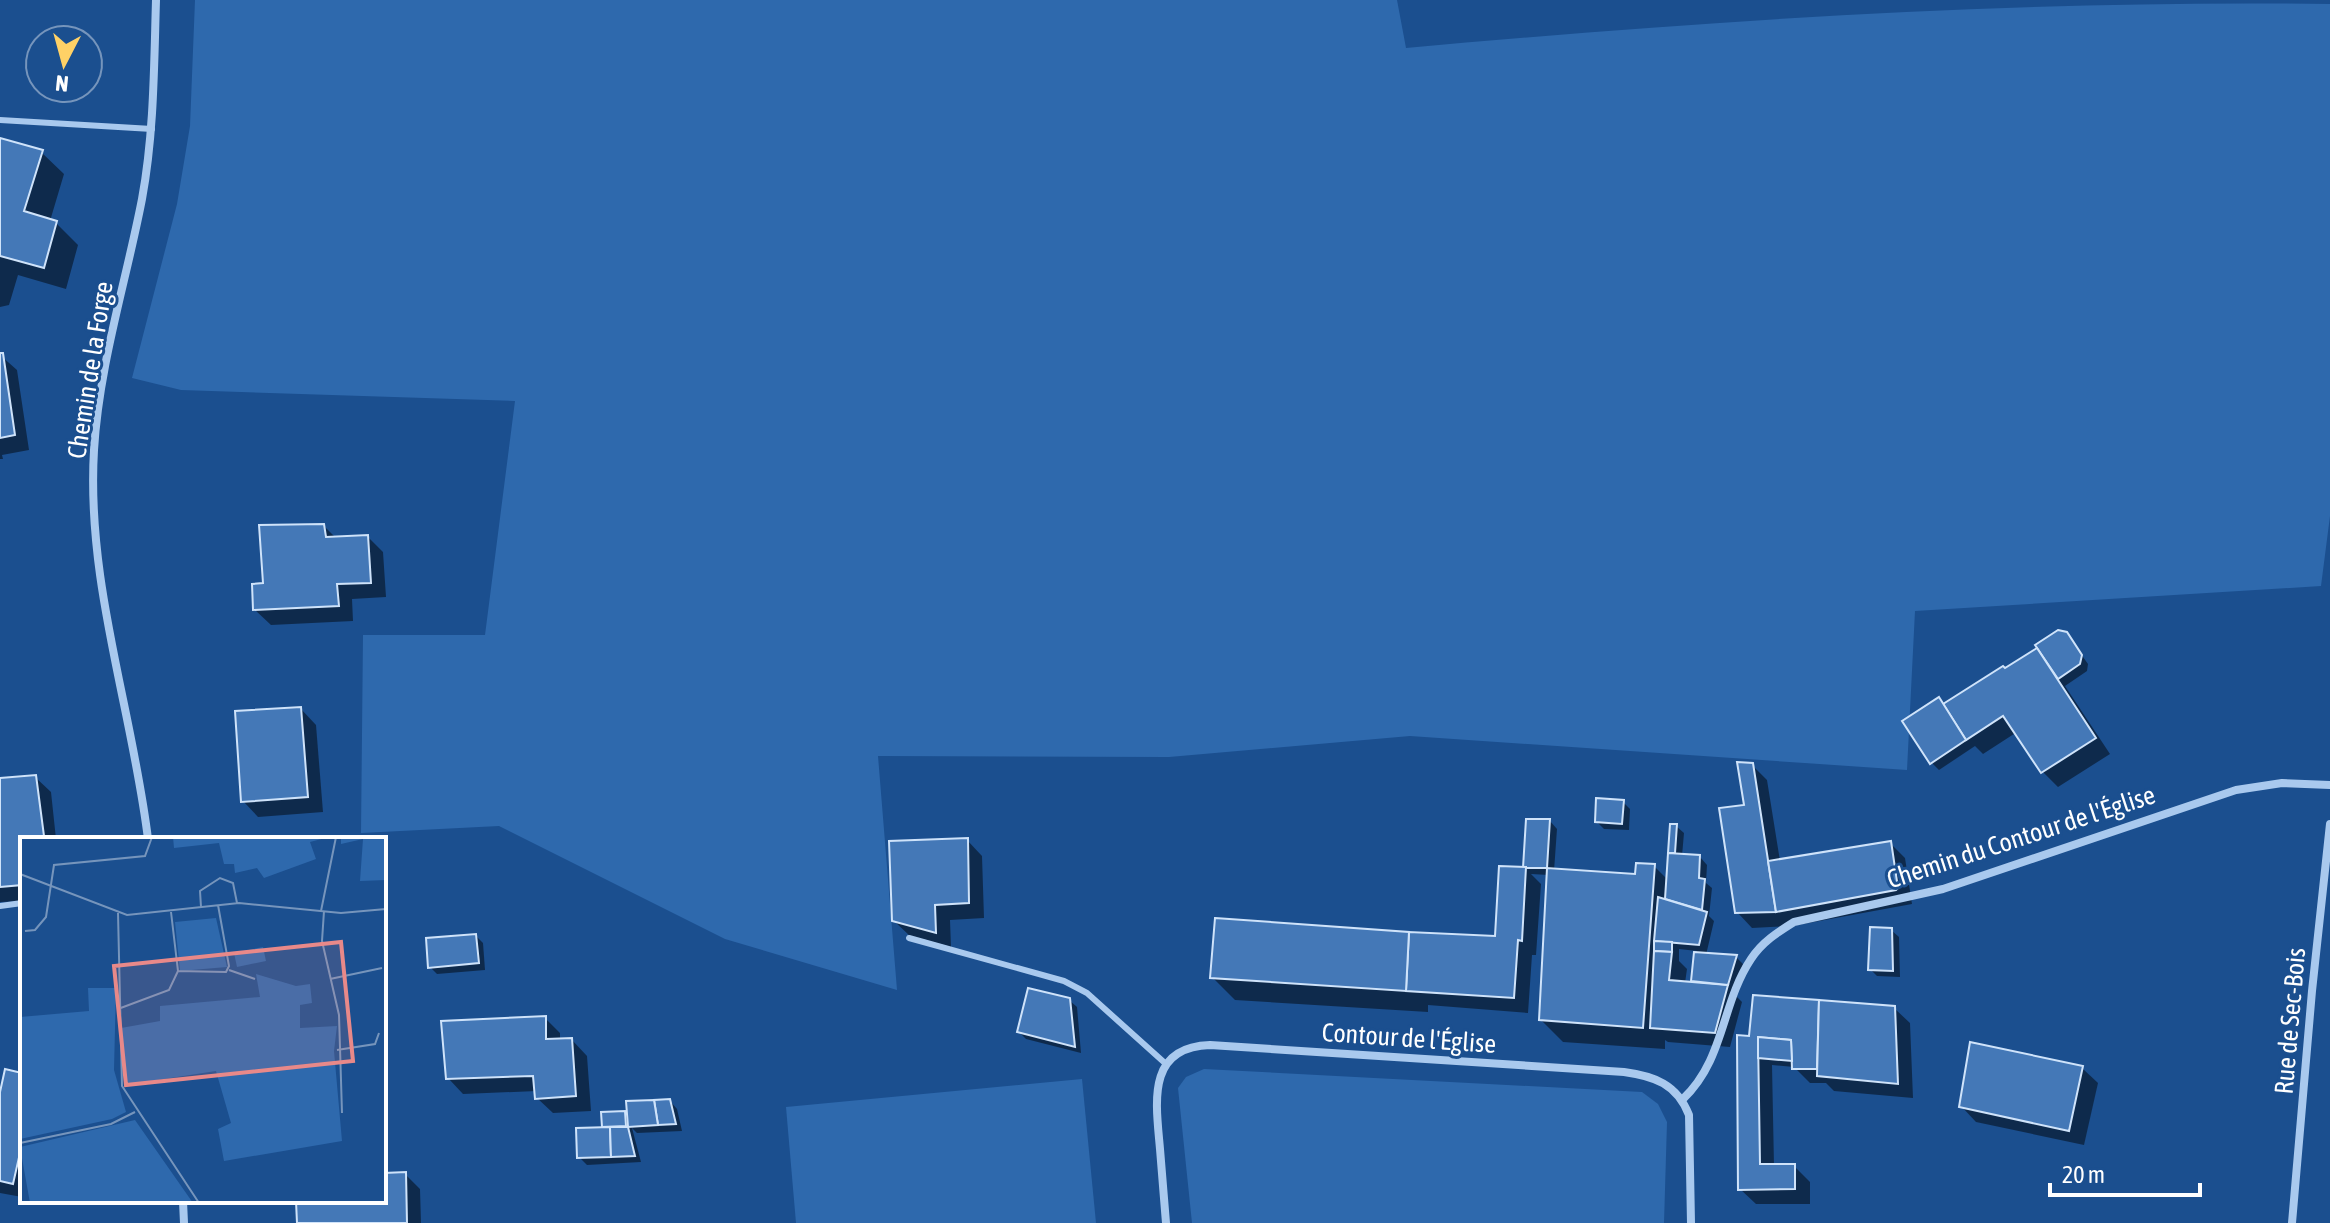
<svg xmlns="http://www.w3.org/2000/svg" width="2330" height="1223" viewBox="0 0 2330 1223" font-family="'Asap Condensed',sans-serif">
<rect width="100%" height="100%" fill="#1b4f8f"/>
<g fill="#2e69ad">
<path d="M 195,0 L 1397,0 L 1406,48 C 1714,20 2021,0 2330,4 L 2330,516 L 2321,586 L 1915,611 L 1907,770 L 1410,736 L 1169,757 L 878,756 L 897,990 L 725,939 L 499,826 L 361,833 L 363,635 L 485,635 L 515,401 L 181,390 L 132,378 L 177,204 L 190,126 Z"/>
<polygon points="1204,1069 1642,1092 1658,1104 1667,1122 1664,1223 1192,1223 1178,1088 1186,1077"/>
<polygon points="1082,1079 1096,1223 796,1223 786,1107"/>
</g>
<g fill="#0007" fill-rule="evenodd">
<polygon points="0,140 41,152 64,174 50,221 56,223 78,245 66,289 18,275 9,305 0,307"/>
<polygon points="0,355 17,370 29,450 2,455 3,459 0,459"/>
<polygon points="324,526 337,539 368,537 383,552 386,597 352,599 353,621 271,625 255,610 265,585"/>
<polygon points="2066,633 2088,664 2087,671 2065,686 2110,754 2058,787 2043,772 2017,732 1983,754 1975,746 1939,770 1932,763 1944,706"/>
<polygon points="301,709 316,725 323,812 258,817 243,801"/>
<polygon points="1752,765 1767,780 1780,861 1890,843 1905,858 1912,904 1792,926 1752,928 1737,912"/>
<polygon points="35,777 51,792 56,839 22,839 22,901 0,902 0,780"/>
<polygon points="1623,802 1630,809 1629,830 1604,829 1597,822"/>
<path d="M 1550,821 L 1557,829 L 1554,871 L 1637,876 L 1654,866 L 1668,880 L 1672,826 L 1676,826 L 1684,833 L 1682,856 L 1700,857 L 1707,865 L 1706,883 L 1712,888 L 1709,916 L 1714,921 L 1706,955 L 1736,957 L 1743,964 L 1734,994 L 1742,1002 L 1730,1047 L 1668,1042 L 1665,1040 L 1665,1049 L 1563,1042 L 1541,1020 L 1549,875 L 1531,874 L 1541,884 L 1536,955 L 1532,955 L 1528,1013 L 1428,1005 L 1428,1012 L 1235,1000 L 1213,978 L 1497,938 L 1525,869 ZM 1679,949 L 1697,951 L 1694,980 L 1697,984 L 1685,983 L 1687,969 L 1679,961 Z"/>
<polygon points="967,840 982,856 984,918 950,920 951,947 910,936 894,921"/>
<polygon points="1891,930 1899,937 1900,977 1877,976 1870,969"/>
<polygon points="476,936 483,943 485,970 437,974 430,967"/>
<polygon points="1754,997 1894,1008 1910,1023 1913,1098 1834,1091 1826,1083 1810,1083 1794,1067 1772,1065 1774,1166 1794,1166 1810,1182 1810,1204 1756,1204 1740,1189"/>
<polygon points="1069,1000 1077,1007 1081,1053 1026,1039 1019,1032"/>
<polygon points="545,1018 560,1033 560,1040 572,1040 587,1056 591,1111 553,1113 537,1098 537,1091 463,1094 448,1078"/>
<polygon points="2082,1068 2098,1083 2084,1145 1976,1122 1961,1106"/>
<polygon points="22,1075 22,1197 0,1193 0,1102"/>
<polygon points="670,1101 677,1109 682,1131 637,1133 632,1128 641,1162 587,1165 579,1157 604,1129 603,1114 624,1113 629,1119"/>
<polygon points="405,1174 420,1189 421,1223 299,1223 298,1201 384,1201 384,1175"/>
</g>
<g fill="#4478b7" stroke="#cfe3fa" stroke-width="2">
<polygon points="0,138 43,150 24,211 57,221 44,268 0,256"/>
<polygon points="0,353 3,353 15,435 0,438"/>
<polygon points="324,524 326,537 368,535 371,583 337,584 339,606 253,610 252,584 263,583 259,525"/>
<polygon points="2058,630 2067,632 2082,655 2080,664 2058,679 2035,645"/>
<polygon points="2037,648 2096,738 2041,773 2003,716 1966,740 1943,704 2003,666 2005,668"/>
<polygon points="1939,697 1966,740 1930,764 1902,721"/>
<polygon points="301,707 308,797 241,802 235,711"/>
<polygon points="1737,762 1753,763 1776,912 1735,913 1719,808 1744,805"/>
<polygon points="36,775 44,836 22,839 22,885 0,887 0,778"/>
<polygon points="1596,798 1624,800 1622,824 1595,822"/>
<polygon points="1526,819 1550,819 1547,868 1523,868"/>
<polygon points="1670,824 1677,824 1675,853 1668,853"/>
<polygon points="968,838 969,903 935,905 936,933 892,921 889,841"/>
<polygon points="1891,841 1898,888 1896,890 1776,912 1768,861"/>
<polygon points="1668,853 1700,855 1699,878 1705,879 1702,910 1665,899"/>
<polygon points="1636,863 1655,864 1643,1028 1539,1020 1547,868 1635,874"/>
<polygon points="1499,866 1526,867 1522,941 1518,940 1514,998 1406,991 1409,932 1495,936"/>
<polygon points="1658,897 1707,912 1699,945 1654,941"/>
<polygon points="1215,918 1409,932 1406,991 1210,978"/>
<polygon points="1870,927 1892,928 1893,971 1868,970"/>
<polygon points="476,934 479,963 428,968 426,938"/>
<polygon points="1654,941 1672,942 1672,952 1654,951"/>
<polygon points="1654,951 1672,952 1669,980 1728,985 1715,1033 1650,1028"/>
<polygon points="1694,952 1737,955 1728,985 1691,981"/>
<polygon points="1028,988 1070,998 1075,1047 1017,1032"/>
<polygon points="1753,995 1819,1000 1817,1069 1792,1069 1791,1040 1758,1037 1760,1164 1795,1164 1795,1189 1738,1190 1737,1035 1749,1036"/>
<polygon points="1819,1000 1895,1006 1898,1084 1817,1076"/>
<polygon points="546,1016 546,1039 572,1038 576,1096 535,1099 533,1076 446,1079 441,1021"/>
<polygon points="1758,1037 1791,1040 1792,1061 1758,1058"/>
<polygon points="1970,1042 2083,1066 2069,1131 1959,1107"/>
<polygon points="5,1069 22,1073 22,1144 13,1184 0,1181 0,1092"/>
<polygon points="670,1099 676,1124 658,1125 654,1100"/>
<polygon points="654,1100 658,1125 628,1127 626,1101"/>
<polygon points="625,1111 626,1126 602,1127 601,1112"/>
<polygon points="610,1127 611,1157 577,1158 576,1128"/>
<polygon points="610,1127 628,1127 635,1156 611,1157"/>
<polygon points="406,1172 407,1223 297,1223 296,1201 384,1201 384,1173"/>
</g>
<g fill="none" stroke-linecap="round" stroke-linejoin="round">
<g stroke="#a9c9ee" stroke-width="6">
<polyline points="0,120 152,129"/>
<polyline points="0,906 22,903"/>
<polyline points="909,938 1064,981 1087,993 1166,1064"/>
</g>
<g stroke="#a9c9ee" stroke-width="8">
<path d="M 148,839 C 132,708 86,583 94,450 C 99,365 126,282 142,199 C 154,134 154,67 156,0"/>
<path d="M 1683,1099 C 1725,1059 1721,1004 1751,959 C 1762,942 1778,932 1794,922 L 1943,889 L 2236,790 L 2282,783 L 2330,785"/>
<polyline points="183,1201 184,1223"/>
<path d="M 1166,1223 C 1164,1198 1162,1173 1160,1149 C 1156,1103 1146,1047 1210,1045 L 1624,1072 C 1654,1076 1677,1084 1689,1115 L 1691,1223"/>
<polyline points="2292,1223 2312,991 2330,824"/>
</g>
</g>
<g text-anchor="middle" stroke-width="6" stroke-linejoin="round" paint-order="stroke">
<g font-size="26" fill="#fff" stroke="#1b4f8f">
<text transform="translate(90 370) rotate(-81)" y="9">Chemin de la Forge</text>
<text transform="translate(2021 837) rotate(-18)" y="9">Chemin du Contour de l'Église</text>
<text transform="translate(2290 1021) rotate(-85)" y="9">Rue de Sec-Bois</text>
<text transform="translate(1409 1038) rotate(4)" y="9">Contour de l'Église</text>
</g>
</g>
<g transform="translate(20 837)">
<rect width="366" height="366" fill="#1b4f8f"/>
<path d="M 153,0 L 309,0 L 290,5 L 296,22 L 244,41 L 237,31 L 215,36 L 214,27 L 204,27 L 199,6 L 154,11 ZM 366,0 L 366,43 L 340,44 L 343,2 L 321,7 L 321,1 ZM 196,81 L 207,130 L 160,134 L 155,85 ZM 243,110 L 246,124 L 217,130 L 214,116 ZM 236,137 L 276,149 L 290,147 L 292,166 L 280,168 L 280,191 L 317,189 L 314,214 L 322,304 L 204,324 L 198,292 L 211,286 L 196,234 L 105,248 L 101,191 L 140,184 L 140,169 L 240,160 ZM 68,151 L 96,151 L 94,233 L 106,275 L 92,282 L 0,302 L 0,180 L 69,174 ZM 115,283 L 173,366 L 10,366 L 0,310 Z" fill="#2e69ad"/>
<path fill="none" stroke="#7695bc" stroke-width="2" d="M 0,37 L 107,78 L 219,66 L 321,76 L 366,72M 181,70 L 180,54 L 200,41 L 213,46 L 217,66M 301,74 L 316,0M 304,74 L 302,104 L 319,178 L 322,276M 151,75 L 158,134 L 206,135 L 209,129 L 198,68M 98,76 L 102,249 L 179,366M 5,94 L 15,93 L 26,80 L 34,28 L 125,19 L 132,0M 209,133 L 235,142M 310,142 L 362,131M 98,172 L 149,153 L 158,134M 317,213 L 355,207 L 359,196M 0,306 L 91,287 L 115,275"/>
<path fill="#e88989" fill-opacity="0.15" stroke="#e88989" stroke-width="4" d="M 321,105 L 333,224 L 106,248 L 94,129 Z"/>
<rect width="366" height="366" fill="none" stroke="#fff" stroke-width="4"/>
</g>
<g transform="translate(64 64) rotate(186)"><circle r="38" fill="#1b4f8f" stroke="#7695bc" stroke-width="2"/>
<path d="M0-6L14 30L0 20L-14 30Z" fill="#ffd166"/>
<text y="-12" font-size="22" font-weight="bold" text-anchor="middle" fill="#ffffff">N</text>
</g>
<path d="M2050 1183v12h150v-12" fill="none" stroke="#ffffff" stroke-width="4"/>
<text x="2062" y="1183" font-size="24" fill="#ffffff" stroke="#1b4f8f" stroke-width="6" paint-order="stroke">20 m</text>
</svg>
